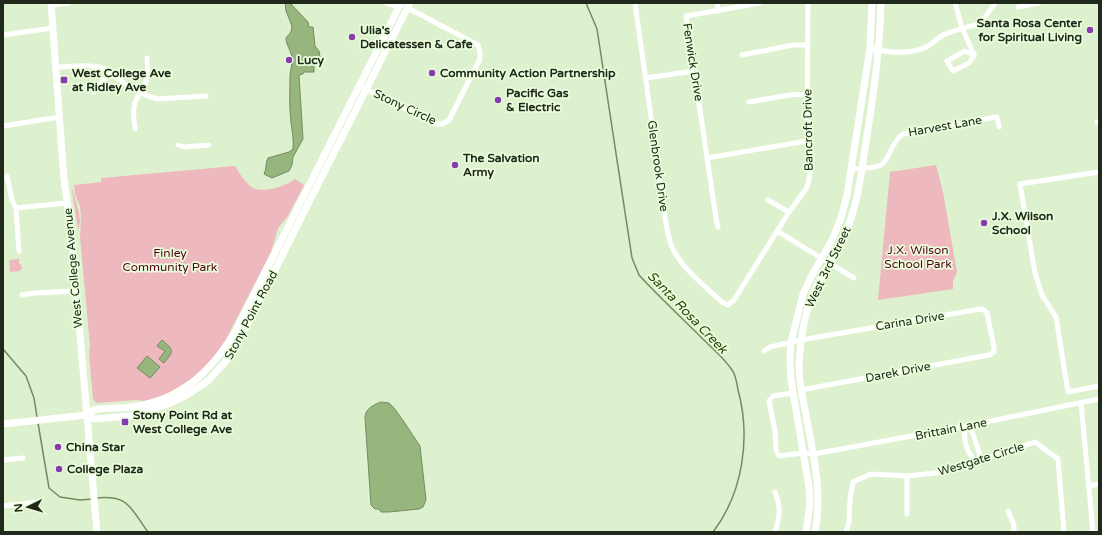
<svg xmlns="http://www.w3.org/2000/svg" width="1102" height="535" viewBox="0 0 1102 535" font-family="'Varela Round',sans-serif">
<rect width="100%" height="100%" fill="#ddf1ce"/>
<g fill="#edb9be">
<polygon points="936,165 943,192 957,272 953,281 953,289 878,300 890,172"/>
<path d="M 235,166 C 239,172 243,179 248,184 C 259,196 284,187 295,179 L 304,185 L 288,216 L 278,228 L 271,252 L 225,341 L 213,358 L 193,378 L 167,394 L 145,401 L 136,400 L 96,403 L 93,399 L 89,354 L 90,346 L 80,237 L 81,216 L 80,206 L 75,195 L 74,185 L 101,182 L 101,178 Z"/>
<polygon points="71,185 79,212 80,222 78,230"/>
<polygon points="19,259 19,264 21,264 22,269 20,270 20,271 10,272 9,260"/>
</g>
<g fill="#97b67e" stroke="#748b61">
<path d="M 285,3 L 290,3 L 308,22 L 309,27 L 313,27 L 315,46 L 319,51 L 320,57 L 314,62 L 314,72 L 304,72 L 303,74 L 299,75 L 303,139 L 293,157 L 292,165 L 289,171 L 272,178 L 264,174 C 267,169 265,163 268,158 L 289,152 L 293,149 C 294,140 292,131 291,122 C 289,107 290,91 290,76 C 290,70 293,64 292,58 C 291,50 286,45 286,38 L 291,32 L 292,26 L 286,11 Z"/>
<path d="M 162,340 C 174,350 174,351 164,363 L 159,359 L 165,351 L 157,346 Z"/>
<polygon points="147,356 160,367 150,378 137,368"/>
<path d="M 381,402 L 389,403 L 394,408 L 402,419 L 420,446 L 426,500 L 423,507 L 419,509 L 389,512 L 381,512 L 379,509 L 375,509 L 371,505 L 365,418 C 365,409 373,405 381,402 Z"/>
</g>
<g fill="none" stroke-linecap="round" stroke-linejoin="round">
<g stroke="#748b61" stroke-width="1.5">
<path d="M 586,3 L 597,29 L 632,258 L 639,275 C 660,298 683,319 705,341 C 714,350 725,359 732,370 C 736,375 737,384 738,390 C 751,437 743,493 713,532"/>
<polyline points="3,349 26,376 34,398 37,417"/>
<polyline points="38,423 49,488 60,497 80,500 92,499"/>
<path d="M 96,498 C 130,495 130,508 148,532"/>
</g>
<g stroke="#fff" stroke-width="5">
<path d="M 635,3 L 666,224 C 668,233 669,243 674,251 C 684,270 706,287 722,302 L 728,305 L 734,300 L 789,212 L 806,189 L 809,181 L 810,169 L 807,141 L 808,3"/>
<polyline points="717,3 719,11"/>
<polyline points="955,3 962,28 974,55"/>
<polyline points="51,5 69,3"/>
<polyline points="1018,7 1039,3"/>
<polyline points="3,35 53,28"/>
<path d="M 870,48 C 886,53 913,55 928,46 C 933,43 938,38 943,35 C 954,30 967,27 979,24 L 983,20 L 995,3"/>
<polygon points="965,51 974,55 969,63 953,71 947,61"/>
<polyline points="742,55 793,45 807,45"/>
<path d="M 56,67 C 71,67 98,62 111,72 C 114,74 115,77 118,79 C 127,86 146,96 157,99 L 206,96"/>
<polyline points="646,78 694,71"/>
<polyline points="359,86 436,124 442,124 449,120 480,59 480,52 478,45 406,7"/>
<polyline points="94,92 111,71"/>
<polyline points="749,102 790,95 807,94"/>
<polyline points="1097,122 1099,122"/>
<polyline points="3,126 60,117"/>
<path d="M 135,129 C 134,122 133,114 134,107 C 135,98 141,94 144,87 C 148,78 148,68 147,58"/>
<polyline points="178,145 184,147 209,145"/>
<polyline points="707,158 807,141"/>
<path d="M 852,169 C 861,168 872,169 881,165 C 889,161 891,142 903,134 L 997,117 L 999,127"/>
<polyline points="1099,172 1020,184 1035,273 1042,295 1056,317 1068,392 1099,386"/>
<polyline points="7,176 12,200 16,208 19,251"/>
<polyline points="768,200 789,212"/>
<polyline points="16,208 67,203"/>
<polyline points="718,227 716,218 686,16 760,3"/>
<polyline points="777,231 854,278"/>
<polyline points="22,295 35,293 76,291"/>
<polyline points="764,351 770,347 801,340 980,309 984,310 987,313 994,347 994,352 989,355 801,390"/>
<polyline points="793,393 773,396 769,401 775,431 776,450 779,456 803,453 814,454 966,426 1099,399"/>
<polyline points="1081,403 1093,532"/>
<path d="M 966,426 L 972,431 L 980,455 L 977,462 C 967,454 962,438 966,426 Z"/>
<polyline points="3,460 23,458"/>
<polyline points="1089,486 1099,484"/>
<path d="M 775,492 C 781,506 780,517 775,532"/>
<polyline points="3,506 38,502"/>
<polyline points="1008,511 1014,525 1014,532"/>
<polyline points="907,514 907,476"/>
<polyline points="846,532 849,522 850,499 853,482 871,474 907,476 944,472 1035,442 1058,459 1064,532"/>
</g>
<polyline stroke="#fff" stroke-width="6" points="387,3 395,5 398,3"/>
<g stroke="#fff" stroke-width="7">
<polyline points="51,3 64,180 71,230 97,532"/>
<polyline points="87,415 95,419 129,416 166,405 187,395 209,380 225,362 238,342 256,308 302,216 410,3"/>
<path d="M 3,424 L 87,415 C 89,413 92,411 94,410 C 105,407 120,409 131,407 C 180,401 210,373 235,332 L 401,3"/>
<polyline points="806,532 810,503 809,487 791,380 790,359 791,342 803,294 811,277 832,240 841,218 847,195 870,48 872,3"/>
<path d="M 815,532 C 823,492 813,454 806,415 C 803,399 799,383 799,367 C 800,340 804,312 816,287 C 825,269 837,252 845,234 C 857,207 861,177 865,148 C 873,100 880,52 881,3"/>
</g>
</g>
<g fill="#873cae" stroke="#eafedb" stroke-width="1.5">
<circle cx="1090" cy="30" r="4"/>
<circle cx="352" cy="37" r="4"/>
<circle cx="289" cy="60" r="4"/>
<circle cx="432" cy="73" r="4"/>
<rect x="60" y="76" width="8" height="8" rx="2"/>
<circle cx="498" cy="100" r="4"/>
<circle cx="455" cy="165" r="4"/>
<circle cx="984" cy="223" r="4"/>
<rect x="121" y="418" width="8" height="8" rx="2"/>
<circle cx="58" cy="447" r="4"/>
<circle cx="59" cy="469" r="4"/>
</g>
<g text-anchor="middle" stroke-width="3.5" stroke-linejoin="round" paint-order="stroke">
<g font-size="12" font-weight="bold" fill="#21281c" stroke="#eafedb" text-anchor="start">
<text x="1082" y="27" text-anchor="end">Santa Rosa Center<tspan x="1082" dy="14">for Spiritual Living</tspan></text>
<text x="360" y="34">Ulia's<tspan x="360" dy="14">Delicatessen &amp; Cafe</tspan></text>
<text x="297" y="64">Lucy</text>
<text x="72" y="77">West College Ave<tspan x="72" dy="14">at Ridley Ave</tspan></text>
<text x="440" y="77">Community Action Partnership</text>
<text x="506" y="97">Pacific Gas<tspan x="506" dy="14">&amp; Electric</tspan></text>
<text x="463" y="162">The Salvation<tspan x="463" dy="14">Army</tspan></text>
<text x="992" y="220">J.X. Wilson<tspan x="992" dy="14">School</tspan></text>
<text x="133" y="419">Stony Point Rd at<tspan x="133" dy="14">West College Ave</tspan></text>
<text x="66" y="451">China Star</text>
<text x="67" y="473">College Plaza</text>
</g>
<g font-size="12" fill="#21281c" stroke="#eafedb">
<text transform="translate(693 62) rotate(81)" y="4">Fenwick Drive</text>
<text transform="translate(405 107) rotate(25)" y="4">Stony Circle</text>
<text transform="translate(945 126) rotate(-10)" y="4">Harvest Lane</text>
<text transform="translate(808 130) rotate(-91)" y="4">Bancroft Drive</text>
<text transform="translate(658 166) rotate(82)" y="4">Glenbrook Drive</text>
<text transform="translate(828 267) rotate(-64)" y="4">West 3rd Street</text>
<text transform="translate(73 268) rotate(-95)" y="4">West College Avenue</text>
<text transform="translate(251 315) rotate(-62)" y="4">Stony Point Road</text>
<text transform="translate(910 321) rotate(-9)" y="4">Carina Drive</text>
<text transform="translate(898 372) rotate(-11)" y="4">Darek Drive</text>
<text transform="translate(951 429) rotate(-11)" y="4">Brittain Lane</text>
<text transform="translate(981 459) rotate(-17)" y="4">Westgate Circle</text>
</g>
<g font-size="12" fill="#55001b" stroke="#eafedb">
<text x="918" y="254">J.X. Wilson<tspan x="918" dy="14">School Park</tspan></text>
<text x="170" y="257">Finley<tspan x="170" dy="14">Community Park</tspan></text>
</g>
<g font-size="13" font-style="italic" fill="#2a4709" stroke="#eafedb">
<text transform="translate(688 312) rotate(46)" y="5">Santa Rosa Creek</text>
</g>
</g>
<rect width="1102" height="535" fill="none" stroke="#21281c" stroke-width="8"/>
<g transform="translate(28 507) rotate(265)" stroke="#eafedb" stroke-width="3" paint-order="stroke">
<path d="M0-3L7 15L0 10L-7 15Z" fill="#21281c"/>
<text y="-6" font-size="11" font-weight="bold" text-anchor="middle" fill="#21281c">N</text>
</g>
</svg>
